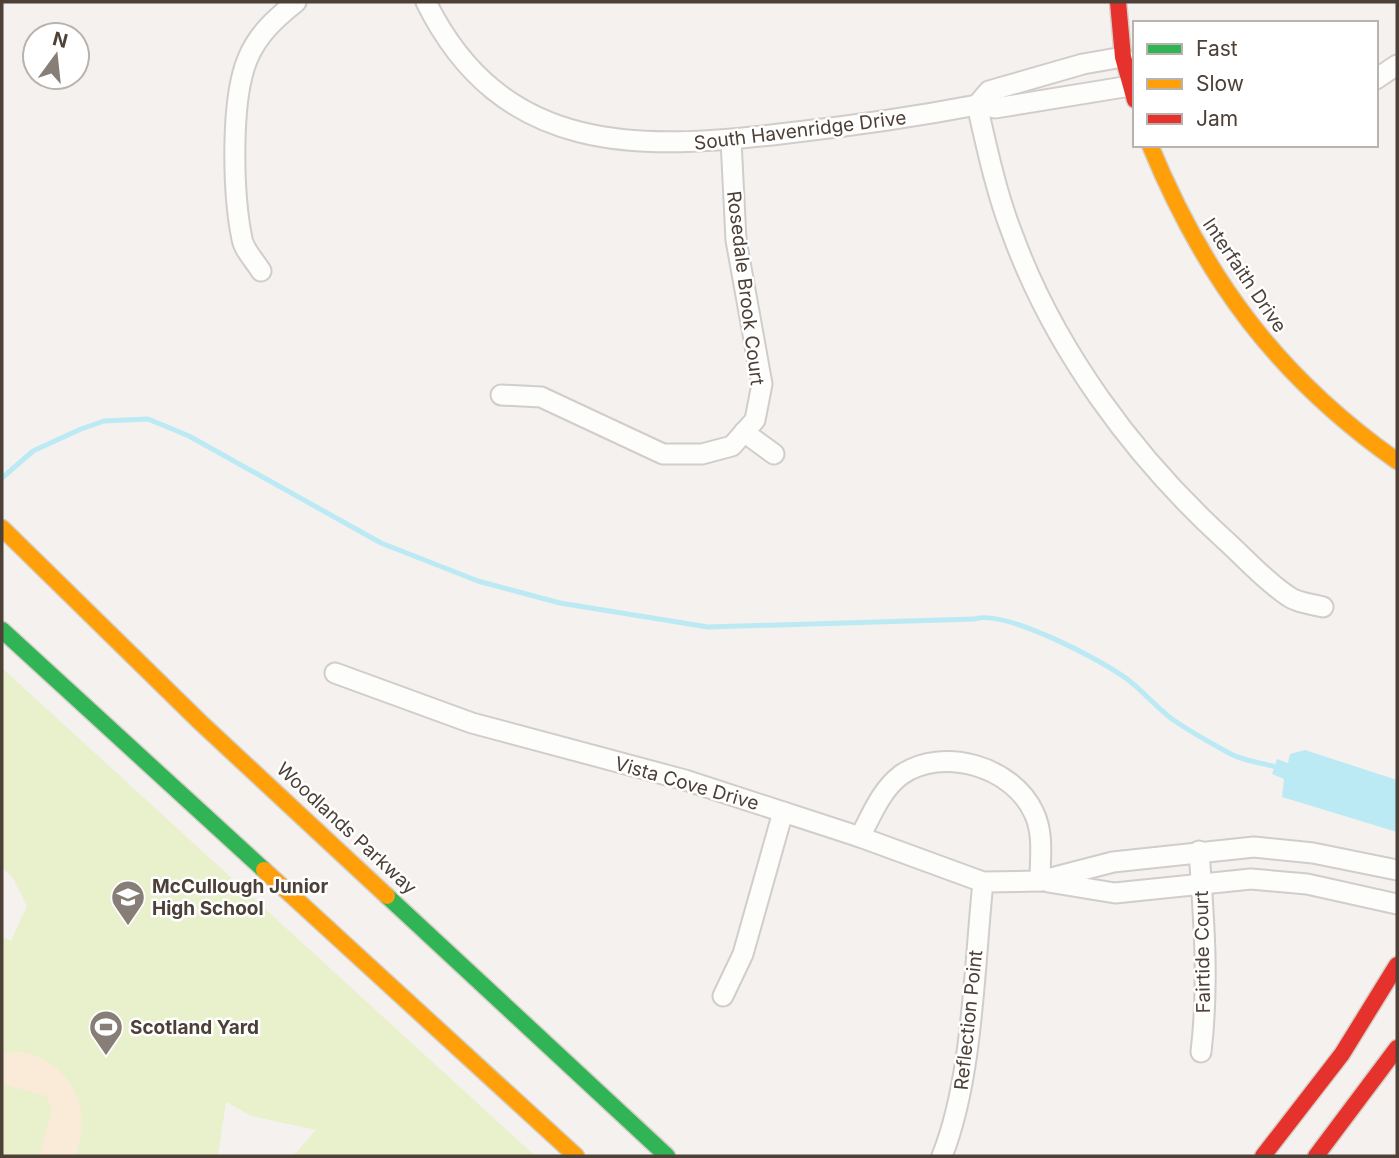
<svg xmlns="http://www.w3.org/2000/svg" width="1399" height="1158" viewBox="0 0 1399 1158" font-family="Inter,sans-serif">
<rect width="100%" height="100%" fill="#f4f1ee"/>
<polygon fill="#e8f0cc" points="2,668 535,1156 293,1156 316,1130 252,1116 226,1102 218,1156 2,1156 2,937 11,941 27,906 13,878 2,867"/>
<path fill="#f9ebd7" d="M 23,1052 C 72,1063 95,1112 75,1156 L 36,1156 L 39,1156 L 52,1108 L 46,1096 L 2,1084 L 2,1053 Z"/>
<polygon fill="#bbeaf5" points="1305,750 1397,780 1397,832 1282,797 1284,779 1272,774 1277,759 1288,763 1290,754"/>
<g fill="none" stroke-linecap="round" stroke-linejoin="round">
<path stroke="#bbeaf5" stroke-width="5" d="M 2,478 L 33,451 L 81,429 L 104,421 L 148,419 L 189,436 L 381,543 L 478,581 L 560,603 L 708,627 L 975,619 C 1004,609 1102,660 1127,679 C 1143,691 1156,707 1172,719 C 1189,731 1209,742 1227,752 C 1244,762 1261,762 1279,768"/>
<g stroke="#d1cdca" stroke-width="23">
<g id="street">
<path d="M 426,2 C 502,156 639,151 788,133 C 851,126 914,117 977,105 L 995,108 L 1130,86"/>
<polyline points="1376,79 1397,65"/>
<path d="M 977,105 C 987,148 996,192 1012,233 C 1054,349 1134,457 1225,540 C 1245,558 1265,581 1288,596 C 1297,603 1313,604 1323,607"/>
<polyline points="977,105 989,91 1083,64 1123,57"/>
<path d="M 261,271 C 255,261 244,250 242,239 C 233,195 230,99 248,58 C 258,34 276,18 296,2"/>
<polyline points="501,395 541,397 663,454 702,454 732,446 755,420 762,384 736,240 731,140"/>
<polyline points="744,432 774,454"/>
<polyline points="335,673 472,723 685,780 860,837 983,882 1040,881 1113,862 1254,847 1313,853 1397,870"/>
<path d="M 860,837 C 871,816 881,790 901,775 C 942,746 1013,766 1034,813 C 1044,834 1040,857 1040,881"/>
<path d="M 1199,851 C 1204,919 1209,984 1201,1052"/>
<polyline points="1048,882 1115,893 1251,879 1307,884 1397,904"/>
<polyline points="723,996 743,954 783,812"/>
<path d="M 942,1156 C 973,1078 974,968 983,882"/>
</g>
</g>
<g stroke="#d5cec5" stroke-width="19">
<g id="fast">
<polyline points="2,630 264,870"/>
<polyline points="387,896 667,1156"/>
</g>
</g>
<g stroke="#d5cec5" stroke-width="19">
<g id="slow">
<path d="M 1150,145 C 1205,279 1278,377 1397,461"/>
<polyline points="2,528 200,722 387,896"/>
<polyline points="264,870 576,1156"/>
</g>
</g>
<g stroke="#d5cec5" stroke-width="19">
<g id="jam">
<polyline points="1118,2 1123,57 1135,100"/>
<polyline points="1263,1156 1342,1054 1397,965"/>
<polyline points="1316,1156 1397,1048"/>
</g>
</g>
<use href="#street" stroke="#fdfdfc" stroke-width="19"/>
<use href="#fast" stroke="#30b455" stroke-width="16"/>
<use href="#slow" stroke="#ff9f0a" stroke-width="16"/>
<use href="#jam" stroke="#e5322d" stroke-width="16"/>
</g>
<defs>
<g id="school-pin" transform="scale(1.75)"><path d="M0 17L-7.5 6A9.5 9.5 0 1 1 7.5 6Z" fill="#877e77" stroke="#fff"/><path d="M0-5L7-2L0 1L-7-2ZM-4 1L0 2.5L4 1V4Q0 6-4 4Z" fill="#fff"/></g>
<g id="stadium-pin" transform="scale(1.75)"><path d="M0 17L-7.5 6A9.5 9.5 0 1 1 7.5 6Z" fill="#877e77" stroke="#fff"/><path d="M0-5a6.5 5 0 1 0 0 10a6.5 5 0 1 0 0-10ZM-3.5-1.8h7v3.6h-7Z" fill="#fff"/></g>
</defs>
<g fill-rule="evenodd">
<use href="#school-pin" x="128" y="897"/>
<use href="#stadium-pin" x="106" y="1027"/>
</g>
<g text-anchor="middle" stroke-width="5" stroke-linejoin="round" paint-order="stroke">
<g font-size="19" fill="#4d4037" stroke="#fff">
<text transform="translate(800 130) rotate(-7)" y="7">South Havenridge Drive</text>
<text transform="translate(1245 275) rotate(56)" y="7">Interfaith Drive</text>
<text transform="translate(746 288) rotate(83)" y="7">Rosedale Brook Court</text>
<text transform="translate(687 783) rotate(16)" y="7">Vista Cove Drive</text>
<text transform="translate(347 828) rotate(43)" y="7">Woodlands Parkway</text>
<text transform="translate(1202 952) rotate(-91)" y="7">Fairtide Court</text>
<text transform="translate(968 1020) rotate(-84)" y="7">Reflection Point</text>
</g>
<g font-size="19" font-weight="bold" fill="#4d4037" stroke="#fff" text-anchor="start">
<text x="152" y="893">McCullough Junior<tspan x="152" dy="22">High School</tspan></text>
<text x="130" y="1034">Scotland Yard</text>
</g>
</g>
<rect width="1399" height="1158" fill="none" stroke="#4d4037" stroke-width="7"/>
<rect x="1133" y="21" width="245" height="126" fill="#ffffff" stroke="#b8b3af" stroke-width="2"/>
<rect x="1147" y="44" width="35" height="10" fill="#30b455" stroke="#b8b3af" stroke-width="2"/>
<text x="1196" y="56" font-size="21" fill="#4d4037">Fast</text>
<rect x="1147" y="79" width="35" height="10" fill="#ff9f0a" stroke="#b8b3af" stroke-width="2"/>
<text x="1196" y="91" font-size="21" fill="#4d4037">Slow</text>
<rect x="1147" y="114" width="35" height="10" fill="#e5322d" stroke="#b8b3af" stroke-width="2"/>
<text x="1196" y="126" font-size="21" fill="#4d4037">Jam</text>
<g transform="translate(56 56) rotate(15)"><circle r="33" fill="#ffffff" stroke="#b8b3af" stroke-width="2"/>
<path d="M0-5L12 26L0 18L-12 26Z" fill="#877e77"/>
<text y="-10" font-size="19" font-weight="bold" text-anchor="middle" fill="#4d4037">N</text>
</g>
</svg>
